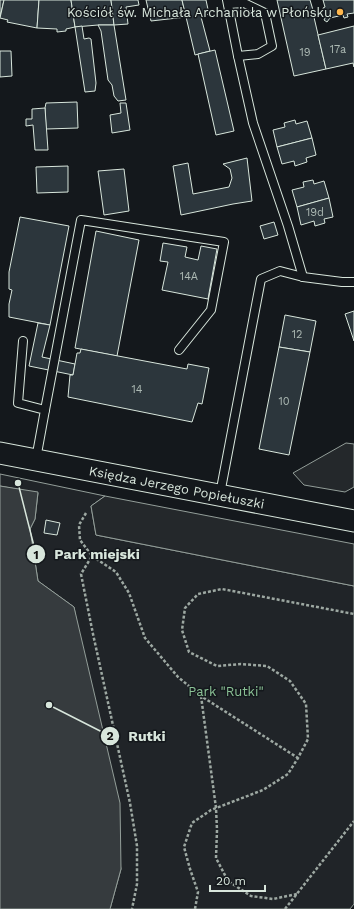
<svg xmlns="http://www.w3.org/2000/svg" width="354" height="909" viewBox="0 0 354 909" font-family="'Work Sans',sans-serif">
<rect width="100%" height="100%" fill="#14181c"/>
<polygon fill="#202428" stroke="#939e99" points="0,474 105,496 91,506 96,535 354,586 354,904 350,909 110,909 121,869 74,607 38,581 30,529 35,519 38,493 0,486"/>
<g fill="#24282b" stroke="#939e99">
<polygon points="346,443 354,444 354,487 345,492 304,485 293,473"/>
<polygon points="105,496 354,544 354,586 96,535 91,506"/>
</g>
<polygon fill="#363b3e" stroke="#939e99" points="0,486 38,492 35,519 30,529 38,581 74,607 120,803 121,869 110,909 0,909"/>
<g fill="#2c363c" stroke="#d8e6dc">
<polygon points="0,0 4,0 0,17"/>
<polygon points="4,0 39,0 37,28 7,22 8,20 0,18"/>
<polygon points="39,0 71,0 75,27 66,29 66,31 57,32 57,29 37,28"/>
<polygon points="71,0 111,0 114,25 98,25 75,27"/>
<polygon points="111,0 138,0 139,5 126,7 128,24 114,25"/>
<polygon points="146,0 182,0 186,17 151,21"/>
<polygon points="182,0 206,0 209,14 201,17 210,51 195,55"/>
<polygon points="277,0 310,0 313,10 315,10 315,12 313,13 326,69 294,76"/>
<polygon points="323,0 354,0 354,13 347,14 348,17 344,18 343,15 330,18 327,22 324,20 326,16 325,10 323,11 323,8 325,7"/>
<polygon points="98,25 114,25 126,100 118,101 114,96 112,85 108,80 101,31"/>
<polygon points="82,26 84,39 89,38 91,39 96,83 95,91 85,92 75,27"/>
<polygon points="354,26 354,67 353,63 326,69 318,35"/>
<polygon points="215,50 234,131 216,135 198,54"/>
<polygon points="0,51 11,51 12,76 0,77"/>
<polygon points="77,102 78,128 46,129 45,108 46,103"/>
<polygon points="120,103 126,103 130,130 112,133 110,115 121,113"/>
<polygon points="45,108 48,150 35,150 33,125 26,126 26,119 32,119 32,109"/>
<polygon points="295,120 296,124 307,121 312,138 277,147 273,130 285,127 284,123"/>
<polygon points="312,138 316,155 306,158 307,162 295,166 294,161 282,164 277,147"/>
<polygon points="247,158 252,201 233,204 181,215 173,166 188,163 193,194 229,187 232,178 230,169 223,164"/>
<polygon points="68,166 68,192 37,193 36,167"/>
<polygon points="124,169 129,211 104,215 98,171"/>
<polygon points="313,180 314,184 324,181 329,198 297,207 292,190 304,187 303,182"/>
<polygon points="329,198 333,217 324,219 325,223 315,226 314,221 301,225 297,207"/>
<polygon points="20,217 69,226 50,325 9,317 9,304 12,290 9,289 9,272"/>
<polygon points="274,222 278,235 264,239 260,226"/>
<polygon points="96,231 139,240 117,356 75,348"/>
<polygon points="163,243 187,247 185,257 198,260 201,246 217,249 208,299 162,290 168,262 160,261"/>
<polygon points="354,311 354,341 345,314"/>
<polygon points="285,315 316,321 310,352 279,347"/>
<polygon points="38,323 50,325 42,357 75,364 73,375 29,366"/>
<polygon points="279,347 310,352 289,455 259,449"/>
<polygon points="81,349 187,369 188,364 209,368 202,404 198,403 192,422 68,397 70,375 73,375 77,353 80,353"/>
<polygon points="46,520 60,523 57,535 44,533"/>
</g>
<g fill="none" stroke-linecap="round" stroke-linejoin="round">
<g stroke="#d8e6dc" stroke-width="10">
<g id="service">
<polyline points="227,0 238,56 253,123 288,226 303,277"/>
<polyline points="228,4 244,3 265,13 272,46 258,54 238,56"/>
<polyline points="23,341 18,403 45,410 36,459"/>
<polyline points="45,410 81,220 224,242 211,310 179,350"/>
<polyline points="220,494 261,279 280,271 303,277 342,282 354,282"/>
</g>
</g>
<g stroke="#d8e6dc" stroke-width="23">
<g id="tertiary">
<path id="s1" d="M 0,453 L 354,521"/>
</g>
</g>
<g stroke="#9da8a2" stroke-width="2.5" stroke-dasharray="3 2" stroke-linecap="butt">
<polyline points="86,513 79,525 80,540 92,556 81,574 93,634 130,803 137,846 137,884 132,909"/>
<polyline points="92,556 116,572 129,593 145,638 178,677 201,696 298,758"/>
<polyline points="201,696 216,808 217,830 216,858 228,881 251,896 273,899 297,894"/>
<polyline points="195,909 198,892 190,869 184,847 192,823 211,810 263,790 288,774 298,758 308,739 306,704 290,681 267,666 241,664 217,666 189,652 182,630 185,608 198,594 222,589 354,614"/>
<polyline points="285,909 354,821"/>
</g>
<use href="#service" stroke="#14181c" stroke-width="8"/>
<use href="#tertiary" stroke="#14181c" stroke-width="21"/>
</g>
<circle fill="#ffb74d" stroke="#14181c" stroke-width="1.5" cx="340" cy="12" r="4"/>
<g text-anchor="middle" stroke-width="3" stroke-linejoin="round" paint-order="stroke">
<g font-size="11" fill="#adbab4">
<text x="338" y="53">17a</text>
<text x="305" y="56">19</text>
<text x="315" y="216">19d</text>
<text x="189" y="280">14A</text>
<text x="297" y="338">12</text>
<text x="137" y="393">14</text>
<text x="284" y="405">10</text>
</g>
<g font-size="13" fill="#d8e6dc" stroke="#14181c" text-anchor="end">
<text x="332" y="17">Kościół św. Michała Archanioła w Płońsku</text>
</g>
<g font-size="13" fill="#d8e6dc" stroke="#14181c">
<text dy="5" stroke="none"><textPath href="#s1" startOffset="180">Księdza Jerzego Popiełuszki</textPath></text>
</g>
<g font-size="13" fill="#8ac095" stroke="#14181c">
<text x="226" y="696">Park "Rutki"</text>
</g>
</g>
<path fill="none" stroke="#d8e6dc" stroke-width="1.5" d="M18 483L36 554M49 705L110 736"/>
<g fill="#d8e6dc" stroke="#14181c" stroke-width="1.5">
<circle cx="18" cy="483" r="4"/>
<circle cx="49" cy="705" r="4"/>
<circle cx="36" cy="554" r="10"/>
<circle cx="110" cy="736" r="10"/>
</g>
<g font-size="12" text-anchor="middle" font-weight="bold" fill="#111">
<text x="36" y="559">1</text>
<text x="110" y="740">2</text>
</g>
<g font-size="14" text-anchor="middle" font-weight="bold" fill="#d8e6dc" stroke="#14181c" stroke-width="3" stroke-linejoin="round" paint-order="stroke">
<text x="97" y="559">Park miejski</text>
<text x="147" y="741">Rutki</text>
</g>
<path d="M210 885v6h55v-6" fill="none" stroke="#d8e6dc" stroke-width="2"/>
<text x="216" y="885" font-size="12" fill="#d8e6dc" stroke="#14181c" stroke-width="3" paint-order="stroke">20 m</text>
</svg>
